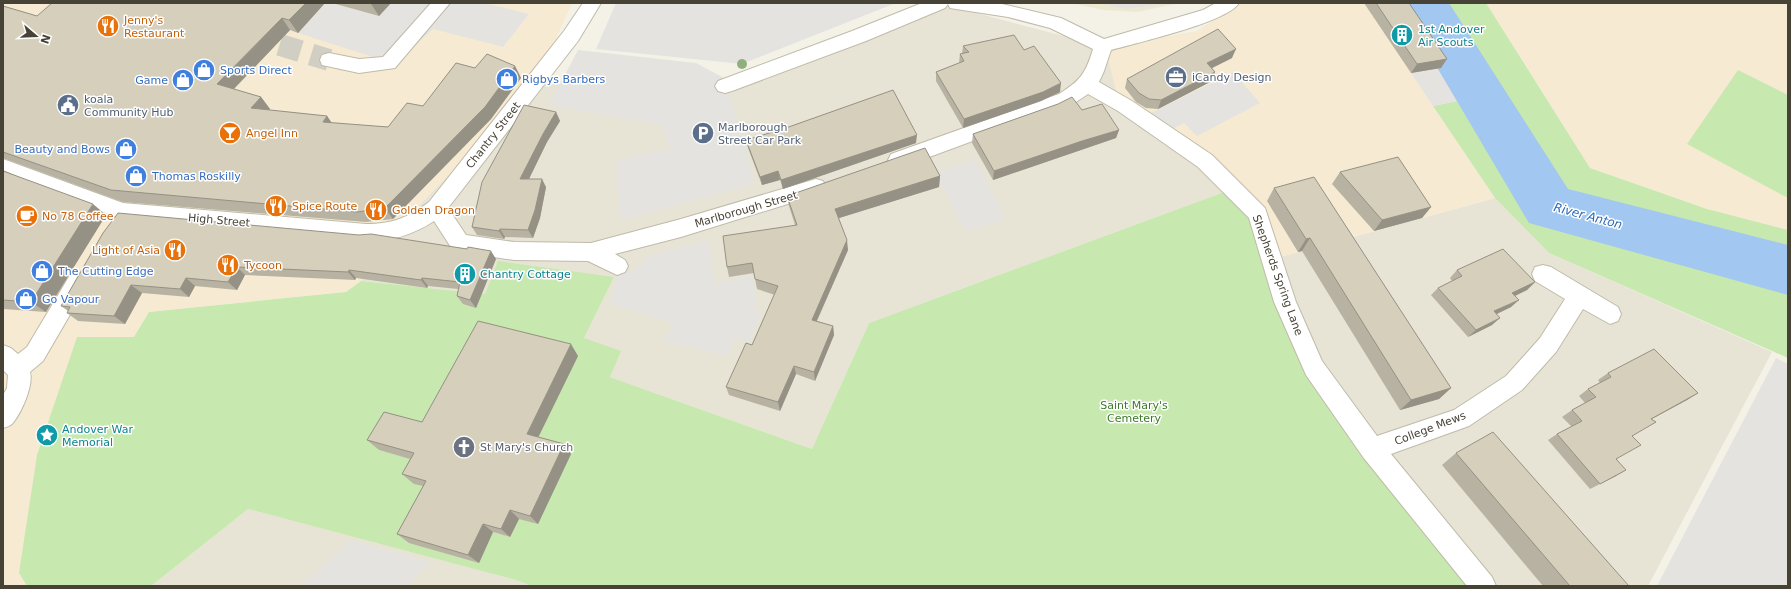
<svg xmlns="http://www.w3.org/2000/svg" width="1791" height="589" viewBox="0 0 1791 589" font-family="'DejaVu Sans',sans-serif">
<rect width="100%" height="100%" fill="#f4f2e7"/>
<g fill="#e8e4d5">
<polygon points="950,6 1105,47 1187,147 1227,191 869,323 812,449 610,377 584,338 614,277 485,294 361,281 382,244 536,84 725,86"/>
<polygon points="1495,198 1549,253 1772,352 1648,586 1472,586 1309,370 1262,262"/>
<polygon points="248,509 516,580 532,586 151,586"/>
</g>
<g fill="#f6ebd2">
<polygon points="3,3 572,3 536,84 382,244 361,281 346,292 149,312 134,337 77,337 19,573 27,586 3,586"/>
<polygon points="1239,3 1364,3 1495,198 1262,262 1248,215 1187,147 1121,110 1105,47 1197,31"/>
<polygon points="1486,3 1788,3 1788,237 1590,168"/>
</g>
<polygon fill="#ede9d1" points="1071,3 1180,3 1137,12 1103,10"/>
<g fill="#c7e8af" fill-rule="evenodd">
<polygon points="1402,3 1486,3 1590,168 1707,209 1788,230 1788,358 1549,253 1495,198 1433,106 1462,100"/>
<polygon points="1738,70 1788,95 1788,198 1687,144"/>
<path d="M 1227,191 L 1248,215 L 1262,262 L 1309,370 L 1472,586 L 532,586 L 516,580 L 248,509 L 151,586 L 27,586 L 19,573 L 37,455 L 77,337 L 134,337 L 149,312 L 346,292 L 361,281 L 485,294 L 498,261 L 614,277 L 584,338 L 621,351 L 610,377 L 812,449 L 869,323 ZM 432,432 L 510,537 L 493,532 L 478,563 L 437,490 L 425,463 L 379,450 Z"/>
</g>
<g fill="#e5e3df">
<polygon points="325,3 332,3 379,16 391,3 484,3 529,14 503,47 433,29 395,64 298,33"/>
<polygon points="616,3 896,3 742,64 596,49"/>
<polygon points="1099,3 1174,3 1125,9"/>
<polygon points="578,50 696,63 724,78 725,86 731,100 744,141 754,184 621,220 617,174 618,160 670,149 661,125 549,105"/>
<polygon points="1441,68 1462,100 1433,106 1411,73"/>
<polygon points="1233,72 1260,103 1197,136 1184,123 1167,132 1149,114"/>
<polygon points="975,160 1006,219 965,232 936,172"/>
<polygon points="709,240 715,283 753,276 756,302 753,309 762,312 749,343 736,338 728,356 664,341 673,323 610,304 617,277 642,266 646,257"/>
<polygon points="1776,358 1788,364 1788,586 1657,586"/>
<polygon points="351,540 429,562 408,586 300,586"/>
</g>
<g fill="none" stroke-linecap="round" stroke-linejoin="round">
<polygon fill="#a2c7f1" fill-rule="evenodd" points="1399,3 1449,3 1568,189 1788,245 1788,295 1529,223"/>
<polyline stroke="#d1cfc4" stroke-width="22" stroke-dasharray="22 11" stroke-linecap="butt" points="248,35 329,60"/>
<g stroke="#bfbba9" stroke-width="2">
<g id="minor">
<polygon points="431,3 450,3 395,68 359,73 322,65 320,60 322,55 329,53 359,59 383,57"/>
<path d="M 583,3 L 601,3 L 578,41 L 448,208 L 466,235 L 514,242 L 591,243 L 681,219 L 816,179 L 823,181 L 826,187 L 823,193 L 681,237 L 615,254 L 625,260 L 628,266 L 625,272 L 617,275 L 588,261 L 514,260 L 460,252 L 452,249 L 434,221 C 413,235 391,241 366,242 L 122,219 L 3,175 L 3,159 L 123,203 L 366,224 C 393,224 407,218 429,202 L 564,31 Z"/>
<path d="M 922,3 L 998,3 L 1061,18 L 1104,39 L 1203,10 L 1216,3 L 1239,3 C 1228,22 1136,43 1111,50 L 1104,71 L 1099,82 L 1132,101 L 1212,155 L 1265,208 L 1296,302 L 1322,361 L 1377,436 L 1454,410 L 1506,376 L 1540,338 L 1565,299 L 1535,281 L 1532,274 L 1535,267 L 1543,265 L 1551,267 L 1618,307 L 1621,314 L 1618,321 L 1610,324 L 1583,309 L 1556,352 L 1522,390 L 1469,426 L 1391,454 L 1492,577 L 1496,586 L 1467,586 L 1363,457 L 1306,375 L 1274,302 L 1249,218 L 1198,167 L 1118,111 L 1088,94 L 1073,104 L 905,166 L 898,168 L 891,166 L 888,160 L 891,154 L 1059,94 C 1080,81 1086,73 1093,49 L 1050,28 L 1008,17 L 956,9 L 950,8 L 948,4 L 945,8 L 866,41 L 732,91 L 725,93 L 718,91 L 715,86 L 718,81 L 852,31 Z"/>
<path d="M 78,273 L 86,275 L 89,282 L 43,361 L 30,372 C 34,385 21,414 12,424 C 10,426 6,427 3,428 L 3,395 L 7,388 L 8,375 L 3,370 L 3,345 L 11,348 L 18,354 L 27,347 L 70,275 Z"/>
</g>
</g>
<use href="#minor" fill="#fff" fill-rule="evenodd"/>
</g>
<circle fill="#8fb07e" cx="742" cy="64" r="5"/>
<g fill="#b7b2a2">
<polygon points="325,3 298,33 290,30 234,89 261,97 270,109 269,110 327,116 332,123 388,127 423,106 475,68 515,66 521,78 491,119 393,219 366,222 123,202 3,158 3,6 37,16"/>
<polygon points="332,3 391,3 379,16"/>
<polygon points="1364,3 1409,3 1441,68 1411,73"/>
<polygon points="963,46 1024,50 1060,92 1041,101 963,128 936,81 936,72 959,63 960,54 962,54"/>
<polygon points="1232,58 1212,68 1215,72 1212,81 1158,109 1146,108 1136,102 1125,88 1127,79"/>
<polygon points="1082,110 1119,130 1116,138 993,180 972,143 973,134"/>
<polygon points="556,112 560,121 547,142 529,179 546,187 540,218 533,238 505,237 504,239 477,235 472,227"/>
<polygon points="746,140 916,143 783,189 780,180 762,185 748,148"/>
<polygon points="3,170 106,215 46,312 3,309"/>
<polygon points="1340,172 1431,207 1422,218 1374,231 1332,184"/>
<polygon points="940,176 939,187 839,218 848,250 817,321 833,326 834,335 815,381 796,374 780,411 729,395 726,387 752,345 775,295 757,289 754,273 729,277 727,267 795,225 789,206 787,196"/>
<polygon points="1274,188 1451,388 1439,399 1400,410 1302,251 1298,252 1267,201"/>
<polygon points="103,233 496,259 476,308 463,304 457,296 458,289 428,286 427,288 356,278 355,280 245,275 237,290 195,286 189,297 142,293 125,324 78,321 67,313 68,311 61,306"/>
<polygon points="1457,270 1535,282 1527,290 1515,296 1511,307 1497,314 1492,325 1468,337 1431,295 1438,288 1452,281 1450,278"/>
<polygon points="578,356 538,437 564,444 571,454 538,524 519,519 510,537 493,532 479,563 409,543 397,534 423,486 414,484 402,474 410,459 379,450 367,440 422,422"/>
<polygon points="1608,373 1698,393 1687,400 1652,419 1633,436 1617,459 1616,476 1590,489 1548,440 1557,434 1572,427 1562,417 1572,410 1585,403 1579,396 1588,389 1600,383 1598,380"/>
<polygon points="1456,453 1629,586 1543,586 1442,465"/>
</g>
<g fill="#959184">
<polygon points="306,3 325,3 298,33 289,20"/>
<polygon points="372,3 391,3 379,16 371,4"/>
<polygon points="282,18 290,30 227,96 217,84"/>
<polygon points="1236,49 1232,58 1204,72 1207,63"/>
<polygon points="1447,59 1441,68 1411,73 1417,64"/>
<polygon points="515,66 521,78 491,119 393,219 385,208"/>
<polygon points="1215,72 1212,81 1158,109 1161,100"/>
<polygon points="1061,83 1060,92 1041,101 963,128 964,119"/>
<polygon points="261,97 270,109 260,120 251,108"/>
<polygon points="556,112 560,121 547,142 525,187 520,179 543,134"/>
<polygon points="327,116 335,128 323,122"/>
<polygon points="1119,130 1116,138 993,180 994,171 1082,141"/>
<polygon points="917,135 916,143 783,189 781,180"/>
<polygon points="778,171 780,180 762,185 760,177"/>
<polygon points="940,176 939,187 836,219 835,209"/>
<polygon points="542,179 546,187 540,218 533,238 528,230"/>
<polygon points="93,204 106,215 46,312 31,302"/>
<polygon points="1431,207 1422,218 1374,231 1382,220"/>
<polygon points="500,229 505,237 504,239 499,231"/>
<polygon points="1310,238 1302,251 1298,252 1306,239"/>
<polygon points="847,240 848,250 813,329 812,320"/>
<polygon points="491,251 496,259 476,308 470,300"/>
<polygon points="237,267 245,275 237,290 228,282"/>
<polygon points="349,270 356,278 355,280 348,272"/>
<polygon points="186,278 195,286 189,297 180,289"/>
<polygon points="422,278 428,286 427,288 421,280"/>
<polygon points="1535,282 1527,290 1504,301 1512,293"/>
<polygon points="131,285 142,293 125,324 114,316"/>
<polygon points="1519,300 1511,307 1486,319 1494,311"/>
<polygon points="1500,318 1492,325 1468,337 1476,330"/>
<polygon points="833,326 834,335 815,381 814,372"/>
<polygon points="571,344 578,356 535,444 527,434"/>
<polygon points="794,366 796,374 780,411 778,402"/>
<polygon points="1451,388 1439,399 1400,410 1411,400"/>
<polygon points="1698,393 1687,400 1640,425 1651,419"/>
<polygon points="564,444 571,454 538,524 530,516"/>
<polygon points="1626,470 1616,476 1590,489 1600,484"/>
<polygon points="510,510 519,519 510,537 501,529"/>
<polygon points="483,524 493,532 479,563 468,555"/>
</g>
<g fill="#d5cfbc" stroke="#959184">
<polygon points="52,3 306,3 289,20 282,18 217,84 261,97 251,108 327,116 323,122 388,127 407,103 423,106 456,63 475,68 487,54 515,66 485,107 385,208 357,212 111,190 3,152 3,6 37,16"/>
<polygon points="1376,3 1409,3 1447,59 1417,64"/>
<polygon points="1218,29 1236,49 1207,63 1215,72 1161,100 1149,99 1139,93 1127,79"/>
<polygon points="1014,35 1024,50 1034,46 1061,83 1043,92 964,119 936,72 964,61 960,54 969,52 963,46"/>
<polygon points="893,90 917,135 781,180 778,171 760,177 746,140 783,129"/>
<polygon points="1072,97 1082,110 1102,104 1119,130 1082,141 994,171 973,134 1058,104"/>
<polygon points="524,105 556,112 543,134 520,179 542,179 535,210 528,230 500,229 499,231 472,227 482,182"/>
<polygon points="925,148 940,176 835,209 847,240 812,320 833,326 814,372 794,366 778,402 726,387 746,343 752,345 778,286 755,279 752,263 727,267 723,236 797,225 787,196"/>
<polygon points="1398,157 1431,207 1382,220 1340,172"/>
<polygon points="3,171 93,204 31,302 3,300"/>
<polygon points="1314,177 1451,388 1411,400 1310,238 1306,239 1274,188"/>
<polygon points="118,213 359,235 371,234 467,249 468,247 491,251 470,300 457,296 460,282 422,278 421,280 349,270 348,272 237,267 228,282 186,278 180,289 131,285 114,316 67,313 70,307 61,306 103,233"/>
<polygon points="1503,249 1535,282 1512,293 1519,300 1494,311 1500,318 1476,330 1438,288 1462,276 1457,270"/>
<polygon points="478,321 571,344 527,434 564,444 530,516 510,510 501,529 483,524 468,555 397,534 426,481 402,474 414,453 367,440 384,412 422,422"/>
<polygon points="1654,349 1698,393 1651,419 1656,422 1632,436 1641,445 1616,459 1626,470 1600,484 1557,434 1582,421 1572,410 1596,397 1588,389 1611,377 1608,373"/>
<polygon points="1493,432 1629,586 1570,586 1456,453"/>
</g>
<defs>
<g id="restaurant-disc" transform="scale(1.15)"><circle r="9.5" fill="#e8710a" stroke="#fff"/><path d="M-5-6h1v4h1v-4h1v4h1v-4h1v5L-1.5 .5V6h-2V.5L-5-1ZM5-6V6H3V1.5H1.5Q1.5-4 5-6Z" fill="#fff"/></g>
<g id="building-disc" transform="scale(1.15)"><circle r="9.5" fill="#0f9aa8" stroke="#fff"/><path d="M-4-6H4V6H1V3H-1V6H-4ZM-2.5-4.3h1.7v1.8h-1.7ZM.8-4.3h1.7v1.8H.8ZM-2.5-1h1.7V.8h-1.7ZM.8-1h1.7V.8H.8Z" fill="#fff"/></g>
<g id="shop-disc" transform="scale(1.15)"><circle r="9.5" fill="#3f7fe0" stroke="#fff"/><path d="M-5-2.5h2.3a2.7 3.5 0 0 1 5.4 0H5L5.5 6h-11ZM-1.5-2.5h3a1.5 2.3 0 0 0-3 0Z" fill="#fff"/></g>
<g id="office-disc" transform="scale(1.15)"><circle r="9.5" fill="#5c6f8a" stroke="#fff"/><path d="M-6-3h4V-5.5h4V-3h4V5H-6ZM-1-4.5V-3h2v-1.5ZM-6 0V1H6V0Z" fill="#fff"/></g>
<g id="civic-disc" transform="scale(1.15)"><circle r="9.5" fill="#5c6f8a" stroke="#fff"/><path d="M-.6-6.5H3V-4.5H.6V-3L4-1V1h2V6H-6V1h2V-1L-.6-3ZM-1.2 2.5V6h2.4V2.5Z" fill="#fff"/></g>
<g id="bar-disc" transform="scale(1.15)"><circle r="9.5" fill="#e8710a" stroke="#fff"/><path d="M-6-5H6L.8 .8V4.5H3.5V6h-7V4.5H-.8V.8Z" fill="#fff"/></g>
<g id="parking-disc" transform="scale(1.15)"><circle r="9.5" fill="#5c6f8a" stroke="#fff"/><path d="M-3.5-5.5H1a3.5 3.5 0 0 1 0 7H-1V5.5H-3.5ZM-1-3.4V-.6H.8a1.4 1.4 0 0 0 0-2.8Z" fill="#fff"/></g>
<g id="cafe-disc" transform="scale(1.15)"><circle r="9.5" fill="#e8710a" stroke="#fff"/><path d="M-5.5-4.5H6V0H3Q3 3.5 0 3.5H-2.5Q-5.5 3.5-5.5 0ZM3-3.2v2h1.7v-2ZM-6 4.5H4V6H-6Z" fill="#fff"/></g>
<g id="sight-disc" transform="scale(1.15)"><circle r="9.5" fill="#0f9aa8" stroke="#fff"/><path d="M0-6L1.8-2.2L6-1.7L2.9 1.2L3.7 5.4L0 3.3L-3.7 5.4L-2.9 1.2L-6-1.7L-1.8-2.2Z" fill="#fff"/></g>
<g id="church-disc" transform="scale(1.15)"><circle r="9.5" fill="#6b7280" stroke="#fff"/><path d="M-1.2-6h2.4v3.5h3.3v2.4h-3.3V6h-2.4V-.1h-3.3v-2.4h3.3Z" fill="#fff"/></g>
</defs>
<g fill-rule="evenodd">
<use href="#restaurant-disc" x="108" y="26"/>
<use href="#building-disc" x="1402" y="35"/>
<use href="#shop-disc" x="204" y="70"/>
<use href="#office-disc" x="1176" y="77"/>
<use href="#shop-disc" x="507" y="79"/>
<use href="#shop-disc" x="183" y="80"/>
<use href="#civic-disc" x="68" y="105"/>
<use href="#bar-disc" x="230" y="133"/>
<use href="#parking-disc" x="703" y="133"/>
<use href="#shop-disc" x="126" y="149"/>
<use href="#shop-disc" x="136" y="176"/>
<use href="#restaurant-disc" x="276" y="206"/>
<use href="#restaurant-disc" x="376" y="210"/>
<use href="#cafe-disc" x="27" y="216"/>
<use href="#restaurant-disc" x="175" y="250"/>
<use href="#restaurant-disc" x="228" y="265"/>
<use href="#shop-disc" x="42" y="271"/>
<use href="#building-disc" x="465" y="274"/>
<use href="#shop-disc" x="26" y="299"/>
<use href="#sight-disc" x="47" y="435"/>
<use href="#church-disc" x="464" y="447"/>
</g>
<g text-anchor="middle" stroke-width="3" stroke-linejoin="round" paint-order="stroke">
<g font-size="11" fill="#c56008" stroke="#fff" text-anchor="start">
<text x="124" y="24">Jenny's<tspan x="124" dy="13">Restaurant</tspan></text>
<text x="246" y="137">Angel Inn</text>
<text x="292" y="210">Spice Route</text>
<text x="392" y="214">Golden Dragon</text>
<text x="42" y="220">No 78 Coffee</text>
<text x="160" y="254" text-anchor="end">Light of Asia</text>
<text x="244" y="269">Tycoon</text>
</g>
<g font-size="11" fill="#0d838f" stroke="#fff" text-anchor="start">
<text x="1418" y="33">1st Andover<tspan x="1418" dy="13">Air Scouts</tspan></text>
<text x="480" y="278">Chantry Cottage</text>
<text x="62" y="433">Andover War<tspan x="62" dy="13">Memorial</tspan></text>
</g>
<g font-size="11" fill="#366cbe" stroke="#fff" text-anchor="start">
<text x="220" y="74">Sports Direct</text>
<text x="522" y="83">Rigbys Barbers</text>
<text x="168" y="84" text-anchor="end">Game</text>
<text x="110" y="153" text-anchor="end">Beauty and Bows</text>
<text x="152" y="180">Thomas Roskilly</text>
<text x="58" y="275">The Cutting Edge</text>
<text x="42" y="303">Go Vapour</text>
</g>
<g font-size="11" fill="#4e5e75" stroke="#fff" text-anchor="start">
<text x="1192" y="81">iCandy Design</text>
<text x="84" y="103">koala<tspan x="84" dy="13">Community Hub</tspan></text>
<text x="718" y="131">Marlborough<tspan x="718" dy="13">Street Car Park</tspan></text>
</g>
<g font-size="11" fill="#474236" stroke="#fff">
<text transform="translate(493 135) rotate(-52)" y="4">Chantry Street</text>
<text transform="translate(746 209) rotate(-16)" y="4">Marlborough Street</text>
<text transform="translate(219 220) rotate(5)" y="4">High Street</text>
<text transform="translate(1278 275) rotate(70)" y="4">Shepherds Spring Lane</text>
<text transform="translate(1430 428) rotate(-21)" y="4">College Mews</text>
</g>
<g font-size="11" fill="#3c7a28" stroke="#fff">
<text x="1134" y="409">Saint Mary's<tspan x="1134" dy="13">Cemetery</tspan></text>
</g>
<g font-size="11" fill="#5b616d" stroke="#fff" text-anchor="start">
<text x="480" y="451">St Mary's Church</text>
</g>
<g font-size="12" font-style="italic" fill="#2d69b4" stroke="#fff">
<text transform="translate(1588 216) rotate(15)" y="4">River Anton</text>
</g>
</g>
<rect width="1791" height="589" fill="none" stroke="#474236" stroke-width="8"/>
<g transform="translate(36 36) rotate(109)" stroke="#ffffff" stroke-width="3" paint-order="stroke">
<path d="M0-3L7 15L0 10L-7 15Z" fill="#474236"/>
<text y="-6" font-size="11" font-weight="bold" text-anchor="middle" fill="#474236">N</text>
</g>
</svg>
